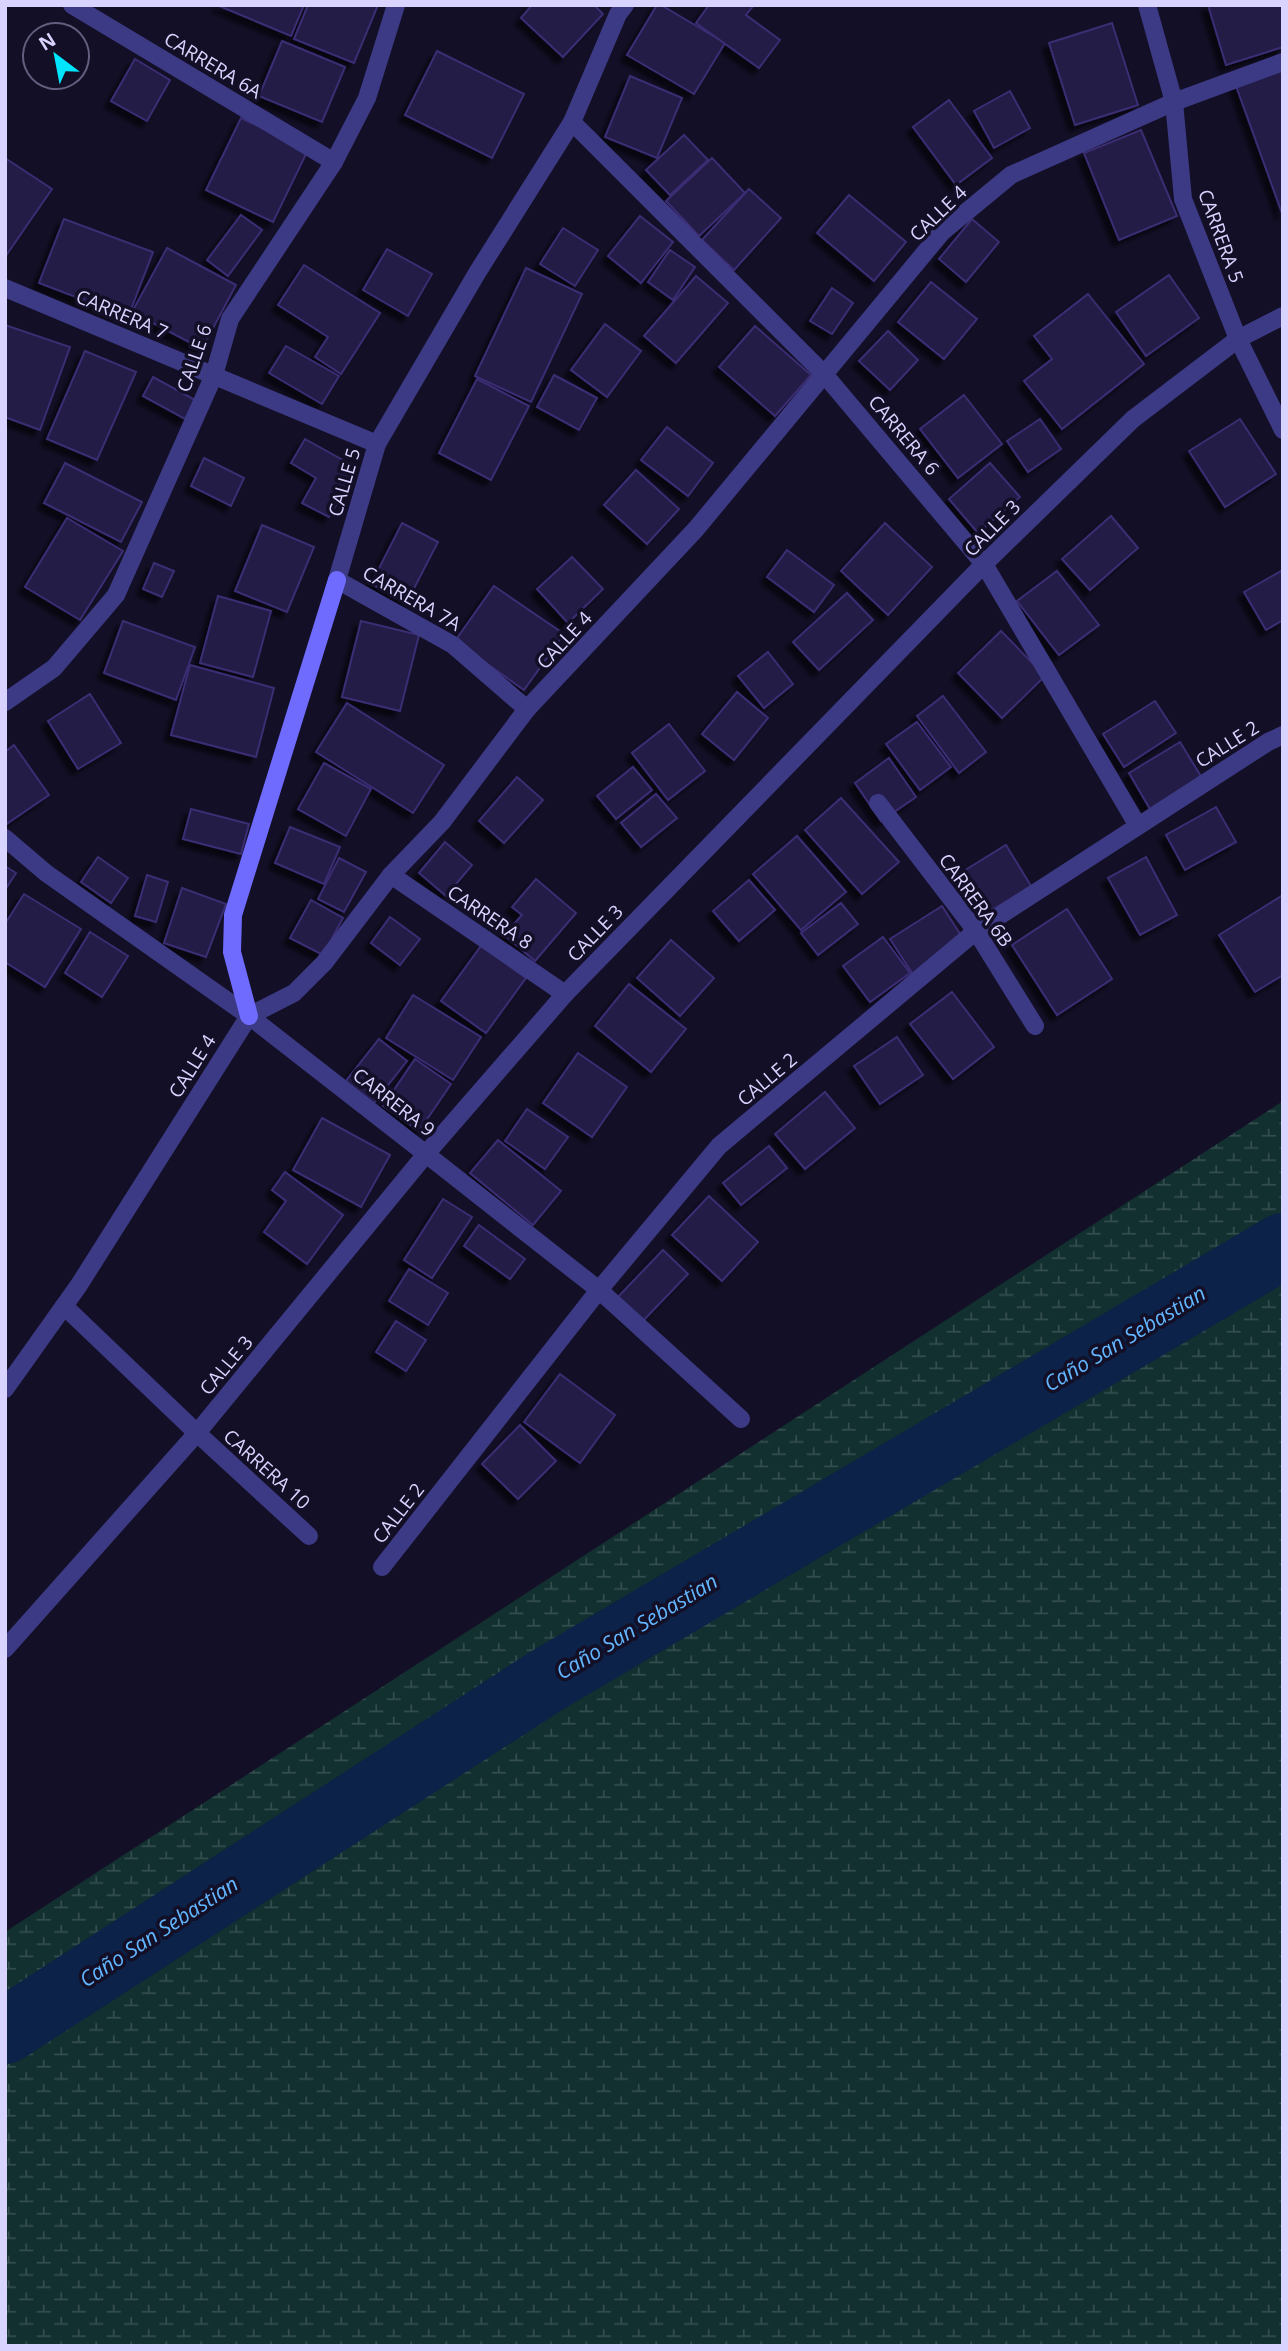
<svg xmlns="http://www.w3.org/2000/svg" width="1288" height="2351" viewBox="0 0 1288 2351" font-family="'Open Sans',sans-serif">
<defs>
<pattern id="wetland-marsh" width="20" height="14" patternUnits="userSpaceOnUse" patternTransform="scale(1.75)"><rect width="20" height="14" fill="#12302f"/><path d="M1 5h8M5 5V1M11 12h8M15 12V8" fill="none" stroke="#344d4e"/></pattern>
<filter id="shadow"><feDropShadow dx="-6" dy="6" stdDeviation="2" flood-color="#0009"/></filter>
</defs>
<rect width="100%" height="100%" fill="#130f26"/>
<polygon fill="url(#wetland-marsh)" points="1283,1101 1283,2346 5,2346 5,1932"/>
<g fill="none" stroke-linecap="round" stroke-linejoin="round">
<polyline stroke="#0c2248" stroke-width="66" points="5,2031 546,1681 1283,1246"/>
</g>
<g fill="#241b47" stroke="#3b2d73" stroke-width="2" filter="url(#shadow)">
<polygon points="217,5 304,5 291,36"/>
<polygon points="308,5 378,5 354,63 294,39"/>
<polygon points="532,5 594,5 603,14 563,57 521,18"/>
<polygon points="657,5 661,5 725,43 694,94 627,55"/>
<polygon points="709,5 754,5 746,15 780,40 759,68 696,23"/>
<polygon points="1208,5 1283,5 1283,47 1226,65"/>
<polygon points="1112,23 1138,105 1075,125 1049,43"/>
<polygon points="282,41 345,67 322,122 259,96"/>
<polygon points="437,51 524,94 492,158 405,115"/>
<polygon points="135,59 170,80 147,121 111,101"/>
<polygon points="1283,66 1283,216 1235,83"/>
<polygon points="630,76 682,98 657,158 605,137"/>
<polygon points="1010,91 1030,128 994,148 974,111"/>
<polygon points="949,100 992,158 956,185 913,127"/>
<polygon points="241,118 308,150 273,222 206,190"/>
<polygon points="1141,130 1177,216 1119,240 1084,153"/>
<polygon points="684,135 708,160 670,195 646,170"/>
<polygon points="5,158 52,189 5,257"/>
<polygon points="712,158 745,193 699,236 666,201"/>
<polygon points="749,189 781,218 734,270 702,240"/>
<polygon points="849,195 906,242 874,281 817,233"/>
<polygon points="241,215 262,230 228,276 207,260"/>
<polygon points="640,216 673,242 641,283 608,256"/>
<polygon points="64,219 153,252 128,317 39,283"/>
<polygon points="972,219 999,242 966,282 939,259"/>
<polygon points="563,228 598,250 575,286 540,264"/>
<polygon points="167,248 236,285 202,349 132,312"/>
<polygon points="387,249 432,274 408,316 363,290"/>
<polygon points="670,250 695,267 673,300 648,282"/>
<polygon points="304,265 380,313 341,374 315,357 328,337 278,305"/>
<polygon points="526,268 582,294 531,402 475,376"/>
<polygon points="1169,275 1199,318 1146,356 1116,312"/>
<polygon points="696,276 728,303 676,363 644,336"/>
<polygon points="931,282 977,319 944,359 898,322"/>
<polygon points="832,288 853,303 832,334 810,321"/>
<polygon points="1088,294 1144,364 1062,429 1024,381 1052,359 1034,336"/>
<polygon points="605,324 641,351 607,397 571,370"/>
<polygon points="5,325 70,347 40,430 5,417"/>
<polygon points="755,326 811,375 775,416 719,367"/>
<polygon points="888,331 918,360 890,390 859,361"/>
<polygon points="286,346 339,376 322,404 269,373"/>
<polygon points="85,351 136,372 97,460 47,439"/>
<polygon points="554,375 597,398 579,430 537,407"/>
<polygon points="153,377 195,400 185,419 143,396"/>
<polygon points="477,379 529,406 491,480 439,453"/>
<polygon points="964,395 1002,444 958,478 920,429"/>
<polygon points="1040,419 1061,449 1028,472 1007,441"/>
<polygon points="1240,419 1276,474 1225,507 1189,451"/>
<polygon points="667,427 713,463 688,496 641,460"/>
<polygon points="305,439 357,468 329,517 302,503 316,478 291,463"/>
<polygon points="204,458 244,478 231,506 191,486"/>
<polygon points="65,463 142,502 121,542 44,503"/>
<polygon points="990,463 1020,497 978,533 949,499"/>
<polygon points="636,470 679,509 647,544 604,505"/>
<polygon points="1111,516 1138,548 1090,590 1062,559"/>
<polygon points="67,518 123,551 80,620 25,587"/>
<polygon points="402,523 438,542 407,602 371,584"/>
<polygon points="885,523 932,567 888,615 841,571"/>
<polygon points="262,525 314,547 287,612 235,591"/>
<polygon points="787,550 834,585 814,612 767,577"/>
<polygon points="572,557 603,589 568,623 537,589"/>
<polygon points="154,563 174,571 162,597 143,589"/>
<polygon points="1283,570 1283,620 1266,630 1244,592"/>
<polygon points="1057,571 1099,625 1059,655 1017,601"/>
<polygon points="494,586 564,634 524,690 455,641"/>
<polygon points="847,593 873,620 819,670 793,642"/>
<polygon points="218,596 271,611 253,677 200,663"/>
<polygon points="123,621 195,647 176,700 104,673"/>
<polygon points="361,621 419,635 400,711 342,697"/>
<polygon points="1001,631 1045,676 1002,718 958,673"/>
<polygon points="768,652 793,684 764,708 738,676"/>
<polygon points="190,665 274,688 256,757 171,735"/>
<polygon points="737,692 768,718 734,760 702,734"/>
<polygon points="90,694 121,743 78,769 48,721"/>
<polygon points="943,696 986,752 959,773 917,716"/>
<polygon points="1155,701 1176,733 1124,767 1103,734"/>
<polygon points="347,703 444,765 413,813 316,752"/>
<polygon points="917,722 951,767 920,790 886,744"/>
<polygon points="669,724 705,771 668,800 632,753"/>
<polygon points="1180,742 1202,778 1150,809 1129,773"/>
<polygon points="14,745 49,795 5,825 5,752"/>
<polygon points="889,758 916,797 881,821 855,783"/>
<polygon points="324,763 371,789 346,836 298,809"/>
<polygon points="633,767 652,790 616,819 597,796"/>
<polygon points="517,777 543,800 504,843 479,821"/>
<polygon points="656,794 677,818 641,847 621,823"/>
<polygon points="841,798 899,862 862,894 805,830"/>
<polygon points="1216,807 1236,842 1185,870 1166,835"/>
<polygon points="191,809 249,824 241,854 183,839"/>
<polygon points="290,827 340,847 324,884 275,863"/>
<polygon points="797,836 846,892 801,930 753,874"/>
<polygon points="445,842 472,865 446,896 419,873"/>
<polygon points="1006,845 1031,886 979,918 954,877"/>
<polygon points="98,857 128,878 111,903 81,882"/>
<polygon points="1146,857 1177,915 1140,935 1108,878"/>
<polygon points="339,858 366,872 344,912 318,899"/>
<polygon points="5,866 16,873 5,890"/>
<polygon points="147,875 168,882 156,922 135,916"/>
<polygon points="536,879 576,913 535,961 504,935 522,915 512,907"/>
<polygon points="749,880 775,910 739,941 713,911"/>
<polygon points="182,888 226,904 206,957 164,943"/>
<polygon points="24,894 81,929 45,987 5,962 5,924"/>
<polygon points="1283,895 1283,975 1255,992 1219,935"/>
<polygon points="311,900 343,918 323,955 290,938"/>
<polygon points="841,903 858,924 818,955 801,933"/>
<polygon points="942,906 966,943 914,976 890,939"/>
<polygon points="1067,909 1112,979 1057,1015 1012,945"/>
<polygon points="390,917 420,939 400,965 371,943"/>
<polygon points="90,932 128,956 102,997 65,973"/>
<polygon points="883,937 910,973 870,1002 843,966"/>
<polygon points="671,940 714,978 680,1016 637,978"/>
<polygon points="481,946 526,978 486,1033 441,1001"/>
<polygon points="629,984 686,1029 651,1072 595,1026"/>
<polygon points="952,992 994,1047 953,1079 910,1024"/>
<polygon points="413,995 481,1037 453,1080 386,1038"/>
<polygon points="897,1037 923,1075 880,1104 854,1066"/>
<polygon points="379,1039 407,1061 373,1104 345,1082"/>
<polygon points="578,1053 627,1087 592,1137 543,1103"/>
<polygon points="415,1059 451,1084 419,1131 383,1106"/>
<polygon points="825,1092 855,1128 805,1169 775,1134"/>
<polygon points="527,1109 568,1137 545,1169 505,1141"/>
<polygon points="322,1118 390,1155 361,1207 293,1170"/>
<polygon points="498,1140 561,1191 533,1225 470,1173"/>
<polygon points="769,1146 787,1168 741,1205 723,1183"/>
<polygon points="285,1172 343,1215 307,1264 264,1232 286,1201 272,1190"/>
<polygon points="709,1196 758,1242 722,1281 672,1235"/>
<polygon points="443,1199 472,1217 432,1278 404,1260"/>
<polygon points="479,1225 525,1259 510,1279 464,1246"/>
<polygon points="663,1250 688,1274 639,1325 614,1301"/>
<polygon points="409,1269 448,1293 428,1325 389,1301"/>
<polygon points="396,1321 426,1340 406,1371 376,1352"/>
<polygon points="560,1374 615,1415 580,1463 524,1422"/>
<polygon points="520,1425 556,1461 518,1499 482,1464"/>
</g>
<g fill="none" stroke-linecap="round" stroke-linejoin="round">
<g stroke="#3d3a85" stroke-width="18">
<polyline points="72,5 334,162"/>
<polyline points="1147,5 1174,102 1183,199 1238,339 1283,430"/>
<polyline points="572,122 824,374 984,564 1138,826"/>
<polyline points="5,288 377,444"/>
<polyline points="5,702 54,668 116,595 214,375 230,319 334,162 367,98 396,5"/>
<polyline points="527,709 453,645 337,580 377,444 477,273 572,122 618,14 625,5"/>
<polyline points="878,803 976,931 1035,1026"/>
<polyline points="5,838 46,873 249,1016 426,1154 599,1290 741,1419"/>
<polyline points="391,875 565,994"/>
<polyline points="64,1306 197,1433 309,1536"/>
<polyline points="5,1389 79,1285 249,1016 294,993 324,963 391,875 442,822 527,709 696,529 942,232 1011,175 1174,102 1283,62"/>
<polyline points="382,1567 599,1290 719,1146 976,931 1268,742 1283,735"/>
<polyline points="5,1649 197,1433 426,1154 565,994 984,564 1133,419 1238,339 1283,316"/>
</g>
<polyline stroke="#6f6bff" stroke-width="18" points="249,1016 232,952 233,915 337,580"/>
</g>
<g text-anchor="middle" stroke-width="7" stroke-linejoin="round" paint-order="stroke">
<g font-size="19" fill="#d9d4ff" stroke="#130f26">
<text transform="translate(213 65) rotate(31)" y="7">CARRERA 6A</text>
<text transform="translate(938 213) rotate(-44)" y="7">CALLE 4</text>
<text transform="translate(1221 236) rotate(70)" y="7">CARRERA 5</text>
<text transform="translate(122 314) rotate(23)" y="7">CARRERA 7</text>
<text transform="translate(194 358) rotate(-71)" y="7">CALLE 6</text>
<text transform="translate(904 435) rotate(50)" y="7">CARRERA 6</text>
<text transform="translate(344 482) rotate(-74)" y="7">CALLE 5</text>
<text transform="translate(992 528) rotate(-45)" y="7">CALLE 3</text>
<text transform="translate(412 598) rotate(30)" y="7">CARRERA 7A</text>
<text transform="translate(564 640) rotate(-47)" y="7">CALLE 4</text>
<text transform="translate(1227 744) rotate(-32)" y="7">CALLE 2</text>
<text transform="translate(976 900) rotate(54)" y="7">CARRERA 6B</text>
<text transform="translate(490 917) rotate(34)" y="7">CARRERA 8</text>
<text transform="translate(595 933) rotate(-46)" y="7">CALLE 3</text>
<text transform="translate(192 1066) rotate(-58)" y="7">CALLE 4</text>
<text transform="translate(767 1079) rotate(-40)" y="7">CALLE 2</text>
<text transform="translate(394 1102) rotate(38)" y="7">CARRERA 9</text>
<text transform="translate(226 1365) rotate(-50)" y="7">CALLE 3</text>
<text transform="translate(267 1469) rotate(42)" y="7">CARRERA 10</text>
<text transform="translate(398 1513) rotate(-52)" y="7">CALLE 2</text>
</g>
<g font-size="21" font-style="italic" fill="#62b6ff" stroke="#130f26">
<text transform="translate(1125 1339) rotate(-31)" y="7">Caño San Sebastian</text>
<text transform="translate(637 1627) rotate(-31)" y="7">Caño San Sebastian</text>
<text transform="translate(159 1932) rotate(-33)" y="7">Caño San Sebastian</text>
</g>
</g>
<rect width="1288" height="2351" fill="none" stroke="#d9d4ff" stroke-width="14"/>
<g transform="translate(56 56) rotate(328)"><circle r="33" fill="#130f26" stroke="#625e7d" stroke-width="2"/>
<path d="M0-5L12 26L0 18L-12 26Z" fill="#00e5ff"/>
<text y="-10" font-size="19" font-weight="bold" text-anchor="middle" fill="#d9d4ff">N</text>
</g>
</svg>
